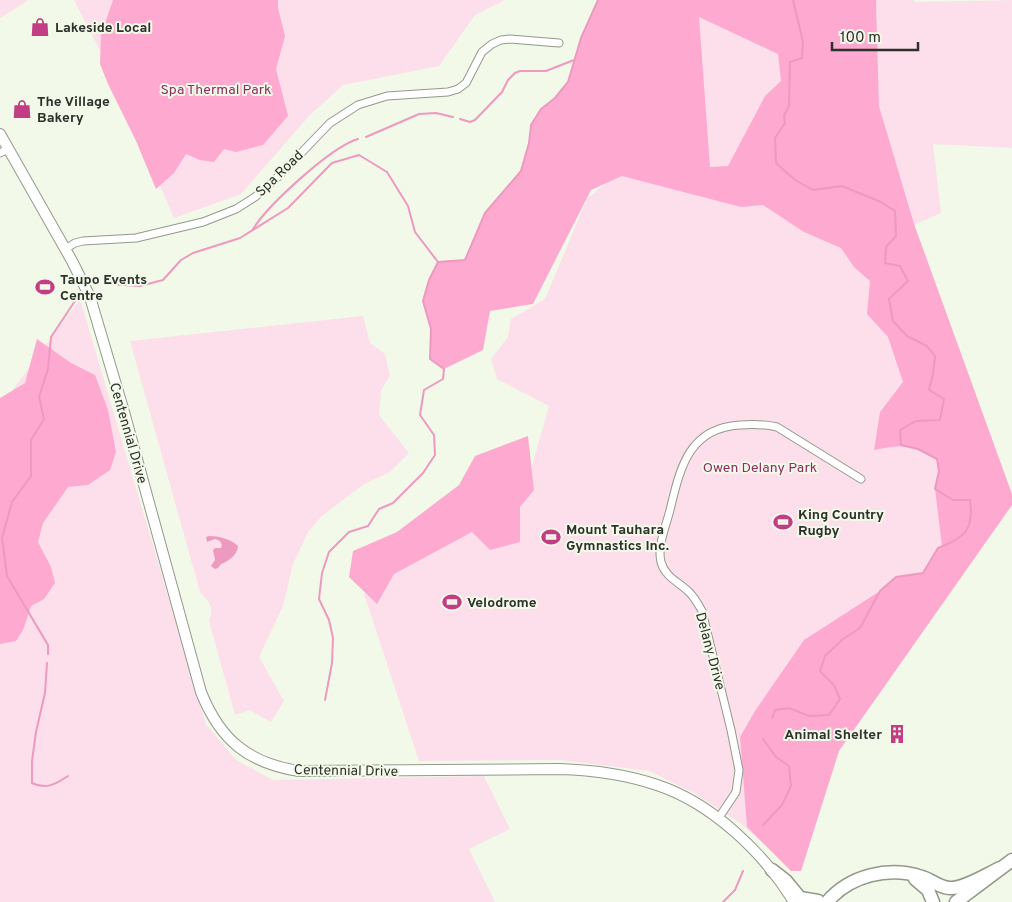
<svg xmlns="http://www.w3.org/2000/svg" width="1012" height="902" viewBox="0 0 1012 902" font-family="Overpass,sans-serif">
<rect width="100%" height="100%" fill="#f2f9e9"/>
<g fill="#fcdfeb">
<polygon points="0,0 29,0 0,18"/>
<polygon points="74,0 505,0 475,15 439,66 343,85 309,116 241,194 174,218 114,78"/>
<polygon points="876,0 914,0 915,2 1012,0 1012,148 933,144 941,213 914,225 1006,503 766,846 740,823 692,792 649,771 560,760 419,761 364,594 380,579 520,508 549,406 497,379 491,359 508,337 511,319 545,299 587,199 617,174 698,4 871,95 907,205 879,106"/>
<polygon points="80,299 206,724 236,760 273,780 484,776 510,829 469,849 495,902 0,902 0,407"/>
<path d="M 363,316 L 370,343 L 385,354 L 390,376 L 381,390 L 379,415 L 409,453 L 390,472 L 364,484 L 322,516 L 308,532 L 293,564 L 283,606 L 259,657 L 284,701 L 271,722 L 250,710 L 235,715 L 209,621 C 214,605 210,604 200,592 L 130,341 Z"/>
</g>
<g fill="#fea9d0" fill-rule="evenodd">
<polygon points="113,0 278,0 278,8 285,36 276,69 288,116 263,145 236,152 224,149 214,162 200,160 186,154 174,173 156,189 136,141 108,84 100,64 101,35"/>
<path d="M 598,0 L 876,0 L 879,106 L 914,224 L 1012,494 L 1012,505 L 839,751 L 801,871 L 791,871 L 747,827 L 740,737 L 755,711 L 804,640 L 880,591 L 896,577 L 923,573 L 938,548 L 942,546 L 935,489 L 939,471 L 937,459 C 909,444 905,444 874,450 L 880,412 L 903,382 L 888,337 L 867,314 L 870,281 L 854,267 L 841,248 L 804,232 L 763,205 L 741,207 L 622,176 L 591,190 L 533,304 L 490,311 L 483,350 L 444,369 L 430,359 L 431,329 L 423,301 L 429,280 L 438,262 L 465,260 L 485,213 L 521,171 L 529,143 L 531,125 L 541,109 L 555,98 L 568,82 L 581,38 ZM 699,17 L 778,54 L 781,81 L 765,96 L 728,166 L 710,167 Z"/>
<polygon points="37,339 71,363 95,375 108,410 116,452 110,470 88,485 68,487 43,523 38,542 51,567 55,583 44,599 31,606 23,630 16,641 0,644 0,398 25,383"/>
<polygon points="528,436 534,490 520,507 520,542 490,550 472,532 394,574 377,604 349,577 353,551 397,532 459,485 475,456"/>
</g>
<path fill="#ed99c0" d="M 209,536 C 218,536 231,539 238,546 C 238,554 228,562 221,564 L 218,568 L 215,569 L 211,566 L 215,560 L 213,550 L 215,548 L 221,548 L 222,545 L 220,541 L 215,539 L 207,542 L 206,537 Z"/>
<g fill="none" stroke-linecap="round" stroke-linejoin="round">
<g stroke="#ed99c0" stroke-width="2">
<polyline points="460,119 470,122 475,120 502,92 508,80 515,73 520,71 546,71 574,60"/>
<polyline points="366,137 419,114 436,113 453,117"/>
<path d="M 253,229 C 269,204 331,147 358,139"/>
<polyline points="438,262 465,260 485,213 521,171 529,143 531,125 541,109 555,98 568,82 581,38 598,0"/>
<polyline points="107,284 140,286 163,280 181,260 193,253 240,238 288,208 332,163 359,155 387,172 408,206 415,232 438,262"/>
<polyline points="48,654 48,645 7,576 2,538 12,502 31,476 31,440 44,419 39,397 48,369 51,337 77,298"/>
<path d="M 47,663 L 45,693 L 36,732 L 32,761 L 32,783 C 46,790 56,784 68,776"/>
<polyline points="325,700 332,663 333,638 329,620 319,599 322,573 329,552 349,532 368,526 379,509 393,503 423,473 435,455 434,435 420,415 424,390 443,379 444,369 430,359 431,329 423,301 429,280 438,262"/>
<path d="M 772,718 L 775,710 L 789,708 L 809,716 L 829,715 L 840,699 L 834,685 L 820,671 L 825,656 L 843,639 L 860,628 L 880,591 L 896,577 L 923,573 L 938,548 C 965,538 974,530 970,500 L 953,500 L 935,489 L 939,471 L 937,459 L 918,449 L 901,445 L 900,430 L 916,421 L 940,420 L 944,399 L 929,390 L 933,374 L 935,356 L 927,346 L 907,336 L 893,321 L 889,299 L 908,281 L 900,266 L 885,263 L 886,247 L 896,236 L 895,211 L 881,202 L 842,186 L 813,190 L 795,180 L 776,163 L 775,138 L 785,123 L 784,116 L 789,106 L 790,62 L 802,58 L 803,42 L 793,0"/>
<polyline points="763,739 776,757 789,766 791,786 782,805 763,825"/>
<polyline points="723,902 735,890 743,871"/>
</g>
<g stroke="#93998a" stroke-width="9">
<g id="street">
<polyline points="0,153 8,149"/>
<polyline points="65,249 75,243 83,241 136,238 203,222 236,209 255,197 280,175 330,123 358,105 387,96 448,92 458,89 466,83 482,52 492,44 501,40 510,39 559,43"/>
<path d="M 718,819 L 736,792 L 739,770 L 731,730 L 702,611 C 698,604 695,598 689,592 C 679,582 665,577 661,562 C 657,546 666,526 670,510 C 680,469 688,428 740,425 C 753,424 764,424 777,427 L 861,479"/>
</g>
</g>
<g stroke="#93998a" stroke-width="12">
<path id="secondary" d="M 0,134 L 72,261 L 90,297 L 124,412 L 201,692 C 220,740 248,763 299,771 L 559,769 C 592,770 625,774 657,785 C 712,803 764,853 794,902"/>
</g>
<g stroke="#93998a" stroke-width="15">
<g id="highway">
<polyline points="772,870 786,881 800,898 818,901"/>
<polyline points="915,879 928,890 933,902"/>
<path d="M 827,902 C 850,875 889,866 922,877 C 932,880 940,888 950,888 C 964,889 987,874 1000,868"/>
<polyline points="956,902 1012,860"/>
</g>
</g>
<use href="#street" stroke="#fff" stroke-width="7"/>
<use href="#secondary" stroke="#fff" stroke-width="10"/>
<use href="#highway" stroke="#fff" stroke-width="12"/>
</g>
<defs>
<g id="shop-bare" transform="scale(1.5)"><path d="M-5-2.5h2.3a2.7 3.5 0 0 1 5.4 0H5L5.5 6h-11ZM-1.5-2.5h3a1.5 2.3 0 0 0-3 0Z" fill="#c13e85" stroke="#f2f9e9" stroke-width="2.5" paint-order="stroke"/></g>
<g id="stadium-bare" transform="scale(1.5)"><path d="M0-5a6.5 5 0 1 0 0 10a6.5 5 0 1 0 0-10ZM-3.5-1.8h7v3.6h-7Z" fill="#c13e85" stroke="#f2f9e9" stroke-width="2.5" paint-order="stroke"/></g>
<g id="building-bare" transform="scale(1.5)"><path d="M-4-6H4V6H1V3H-1V6H-4ZM-2.5-4.3h1.7v1.8h-1.7ZM.8-4.3h1.7v1.8H.8ZM-2.5-1h1.7V.8h-1.7ZM.8-1h1.7V.8H.8Z" fill="#c13e85" stroke="#f2f9e9" stroke-width="2.5" paint-order="stroke"/></g>
</defs>
<g fill-rule="evenodd">
<use href="#shop-bare" x="40" y="27"/>
<use href="#shop-bare" x="22" y="109"/>
<use href="#stadium-bare" x="45" y="287"/>
<use href="#stadium-bare" x="783" y="522"/>
<use href="#stadium-bare" x="551" y="537"/>
<use href="#stadium-bare" x="452" y="602"/>
<use href="#building-bare" x="897" y="734"/>
</g>
<g text-anchor="middle" stroke-width="4" stroke-linejoin="round" paint-order="stroke">
<g font-size="14" font-weight="bold" fill="#2e312b" stroke="#f2f9e9" text-anchor="start">
<text x="55" y="32">Lakeside Local</text>
<text x="37" y="106">The Village<tspan x="37" dy="16">Bakery</tspan></text>
<text x="60" y="284">Taupo Events<tspan x="60" dy="16">Centre</tspan></text>
<text x="798" y="519">King Country<tspan x="798" dy="16">Rugby</tspan></text>
<text x="566" y="534">Mount Tauhara<tspan x="566" dy="16">Gymnastics Inc.</tspan></text>
<text x="467" y="607">Velodrome</text>
<text x="882" y="739" text-anchor="end">Animal Shelter</text>
</g>
<g font-size="14" fill="#8e2d61" stroke="#f2f9e9">
<text x="216" y="94">Spa Thermal Park</text>
<text x="760" y="472">Owen Delany Park</text>
</g>
<g font-size="14" fill="#2e312b" stroke="#f2f9e9">
<text transform="translate(279 173) rotate(-44)" y="5">Spa Road</text>
<text transform="translate(129 433) rotate(74)" y="5">Centennial Drive</text>
<text transform="translate(711 651) rotate(75)" y="5">Delany Drive</text>
<text transform="translate(346 770) rotate(1)" y="5">Centennial Drive</text>
</g>
</g>
<path d="M832 42v8h86v-8" fill="none" stroke="#2e312b" stroke-width="2.5"/>
<text x="840" y="42" font-size="15" fill="#2e312b" stroke="#f2f9e9" stroke-width="4" paint-order="stroke">100 m</text>
</svg>
